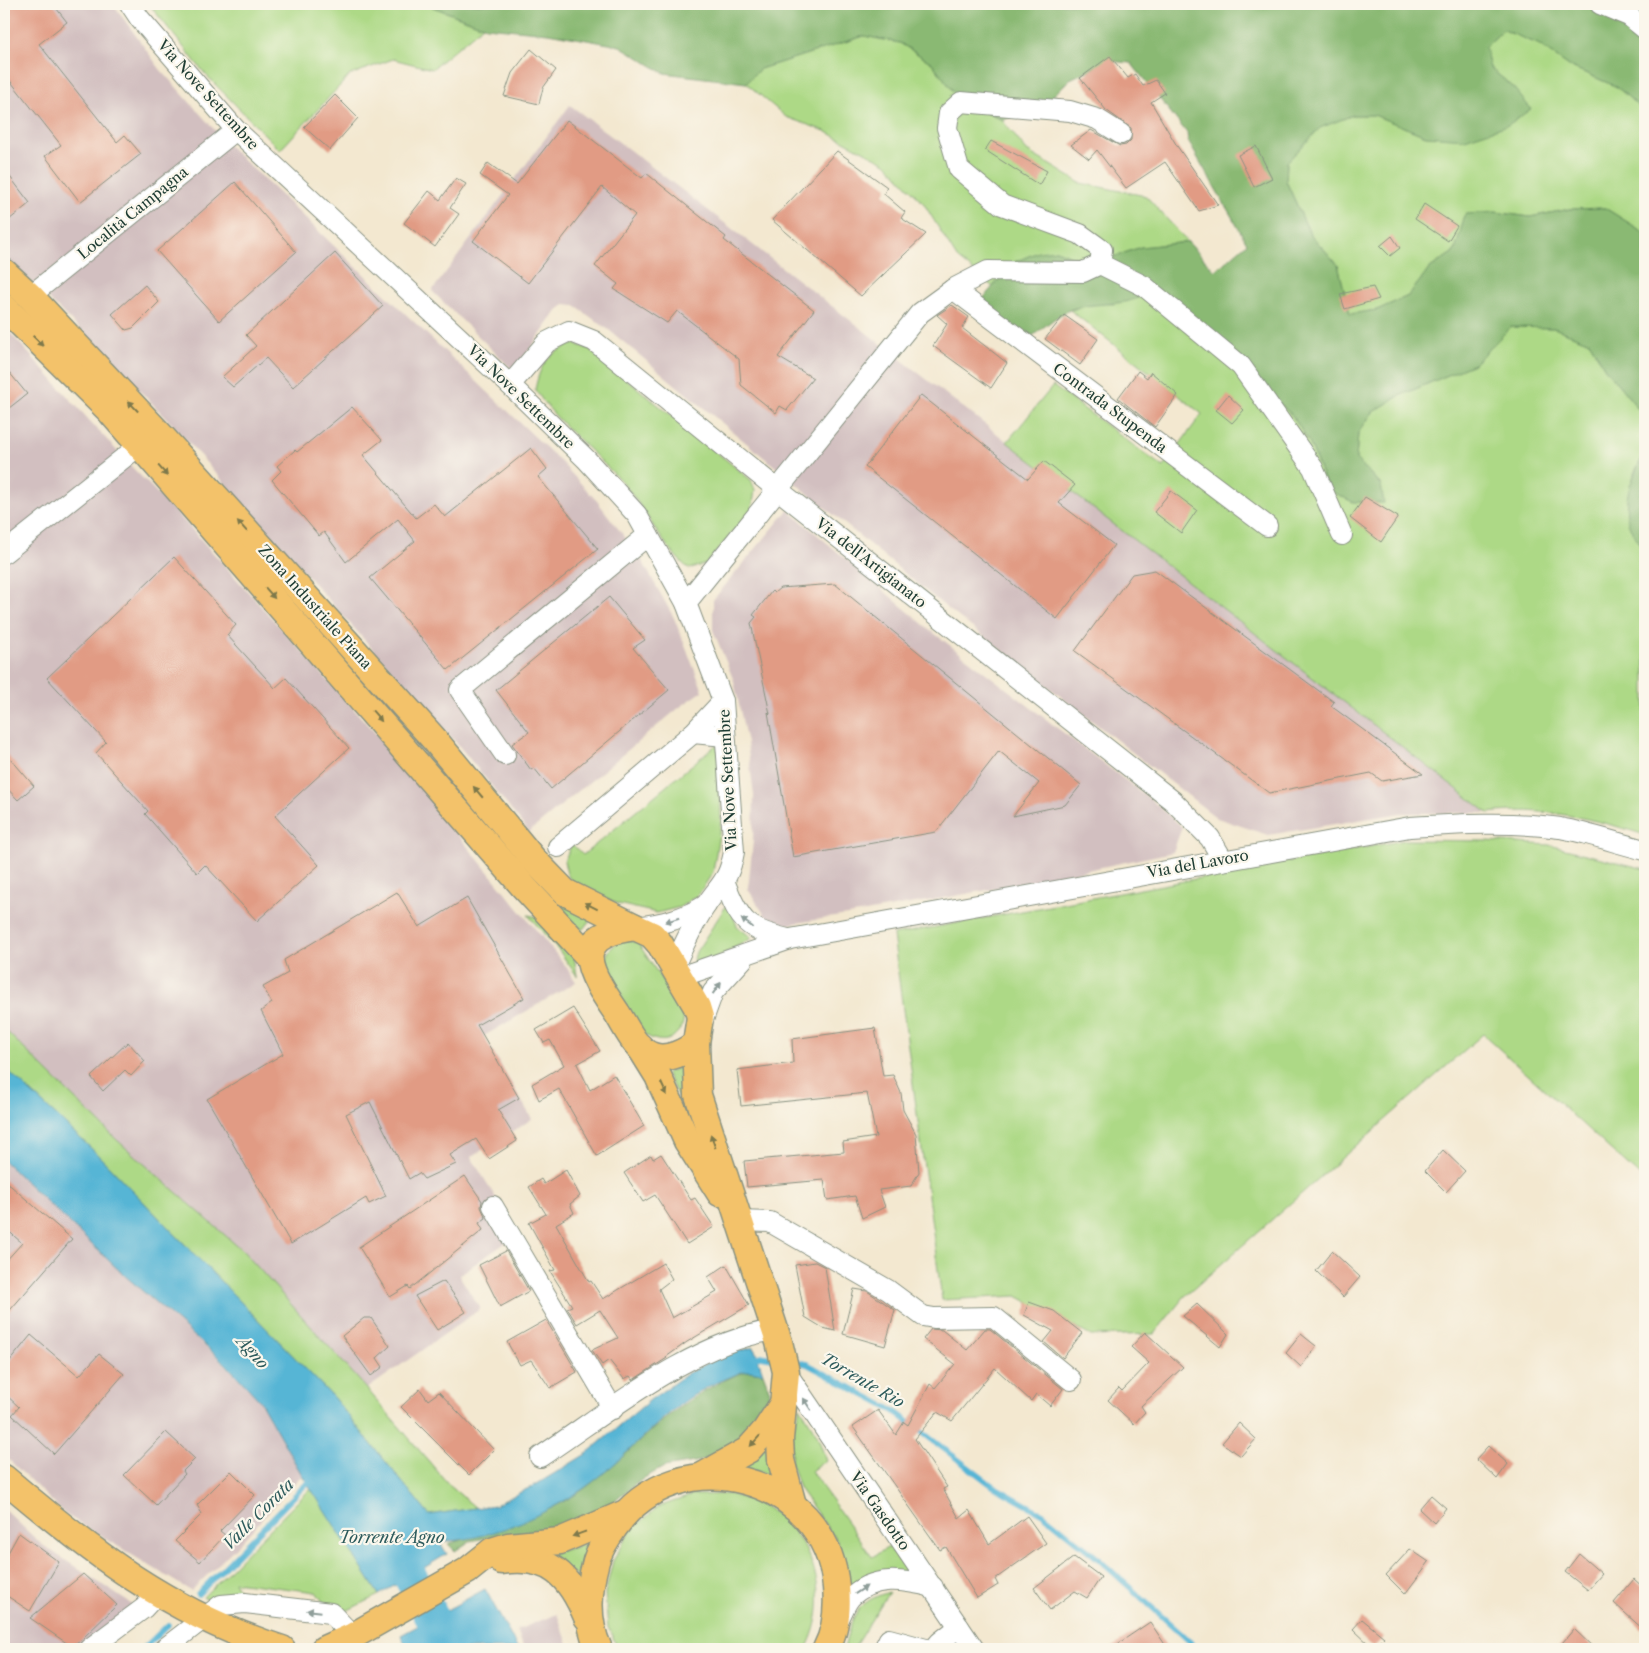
<svg xmlns="http://www.w3.org/2000/svg" width="1649" height="1653" viewBox="0 0 1649 1653" font-family="'Libre Caslon Text',serif">
<rect width="100%" height="100%" fill="#fbf7ec"/>
<filter id="ink" filterUnits="userSpaceOnUse"><feTurbulence type="fractalNoise" baseFrequency=".02" numOctaves="2"/><feDisplacementMap in="SourceGraphic" scale="10" xChannelSelector="R" yChannelSelector="G"/><feConvolveMatrix kernelMatrix="1 2 1 2 8 2 1 2 1" color-interpolation-filters="sRGB"/></filter>
<filter id="wash" filterUnits="userSpaceOnUse"><feTurbulence type="fractalNoise" baseFrequency=".0096" numOctaves="4" result="noise"/><feDisplacementMap in="SourceGraphic" scale="20" xChannelSelector="R" yChannelSelector="G"/><feGaussianBlur stdDeviation="1.12" result="paint"/><feColorMatrix in="noise" values="0 0 0 0 0 0 0 0 0 0 0 0 0 0 0 0 0 1.4 0 .05"/><feComposite in="paint" operator="in"/></filter>
<g filter="url(#wash)">
<rect width="100%" height="100%" fill="#f3e8d0"/>
<g fill="#d2bfc0">
<polygon points="4,4 113,4 160,69 229,146 556,457 597,501 640,557 674,618 703,691 680,707 529,832 460,747 172,424 96,345 4,256"/>
<polygon points="570,105 652,167 1488,813 1401,813 1268,835 1217,818 947,608 609,330 575,306 565,305 558,310 514,371 432,291"/>
<polygon points="4,326 127,462 187,524 439,804 457,834 565,965 576,982 484,1036 532,1119 471,1157 518,1234 459,1275 480,1309 367,1389 243,1251 117,1140 4,1029"/>
<polygon points="788,510 930,630 1151,800 1182,827 1173,852 1021,884 860,913 777,926 766,917 748,889 753,841 754,795 747,743 734,681 713,630 713,600"/>
<polygon points="4,1161 123,1274 225,1364 260,1401 302,1475 243,1540 191,1591 65,1514 4,1455"/>
<polygon points="4,1509 41,1544 137,1608 74,1649 4,1649"/>
<polygon points="557,1614 570,1649 524,1649 517,1630"/>
</g>
<g fill="#add986" stroke="#668b5d">
<polygon points="149,4 425,4 483,26 432,69 393,59 350,75 280,150 206,75"/>
<polygon points="1503,30 1538,44 1569,66 1617,87 1645,112 1645,233 1605,208 1570,209 1530,217 1495,212 1455,251 1430,268 1408,296 1377,310 1350,314 1338,265 1310,234 1286,181 1287,162 1320,127 1353,115 1374,115 1426,136 1512,86 1490,68 1485,47"/>
<polygon points="864,36 900,43 932,63 953,91 971,104 1002,120 1027,151 1080,183 1146,196 1188,242 1141,247 1113,257 1079,259 1056,250 1012,263 993,287 957,258 924,204 886,163 825,131 786,117 746,83 760,69"/>
<path d="M 1147,293 L 1197,328 L 1292,415 L 1310,444 L 1328,490 L 1381,485 L 1356,459 L 1358,433 L 1373,412 L 1399,396 L 1473,364 L 1511,327 L 1554,328 L 1590,342 L 1604,367 L 1645,417 L 1645,453 L 1634,473 L 1641,545 L 1645,550 L 1645,835 C 1595,819 1541,806 1488,813 L 1007,442 L 1053,386 L 1163,467 L 1202,414 L 1070,310 L 1099,303 L 1113,304 Z"/>
<path d="M 575,344 L 589,349 L 751,480 L 755,490 L 752,509 L 706,564 L 689,569 C 661,546 646,509 622,482 C 593,451 559,425 535,390 C 540,364 548,352 575,344 Z"/>
<polygon points="716,745 719,752 721,822 713,872 699,894 680,907 657,913 618,904 573,884 567,874 564,861 572,844 583,855"/>
<polygon points="481,811 591,919 582,930 528,880 477,814"/>
<polygon points="1405,840 1486,841 1549,845 1645,869 1645,1181 1483,1034 1184,1297 1154,1334 1091,1336 1017,1296 942,1300 893,935"/>
<polygon points="728,903 737,926 752,938 700,967 693,963 696,952"/>
<polygon points="528,915 543,918 574,955 577,976 560,952"/>
<path d="M 625,939 L 638,943 L 683,1012 C 685,1023 682,1028 674,1036 C 666,1044 651,1040 643,1033 C 631,1021 613,986 604,970 C 604,954 610,946 625,939 Z"/>
<polygon points="4,1029 117,1140 243,1251 367,1389 450,1486 476,1508 429,1515 333,1397 95,1152 4,1067"/>
<polygon points="687,1064 707,1153 666,1073"/>
<polygon points="800,1407 817,1435 826,1460 811,1471 872,1557 889,1547 910,1574 850,1588 837,1541 799,1488 791,1463 792,1432"/>
<polygon points="774,1436 775,1476 745,1468"/>
<polygon points="311,1488 379,1595 342,1613 331,1613 316,1592 234,1582 245,1603 217,1607 203,1597"/>
<path d="M 730,1494 C 741,1498 756,1501 766,1507 C 814,1537 833,1599 806,1649 L 618,1649 L 608,1627 L 605,1594 L 613,1561 L 630,1531 L 658,1507 L 693,1495 Z"/>
<polygon points="587,1544 577,1576 544,1555"/>
<path d="M 889,1592 L 853,1649 L 844,1649 C 852,1617 855,1602 889,1592 Z"/>
</g>
<g fill="#8ab973" stroke="#547b54">
<path d="M 425,4 L 1645,4 L 1645,112 L 1617,87 L 1569,66 L 1538,44 L 1503,30 L 1485,47 L 1490,68 L 1512,86 L 1531,109 L 1508,125 L 1465,139 L 1426,136 L 1374,115 L 1353,115 L 1320,128 L 1287,162 L 1286,181 L 1310,234 L 1338,265 L 1350,314 L 1377,310 L 1408,296 L 1430,268 L 1455,251 L 1465,214 L 1495,212 L 1530,217 L 1570,209 L 1605,208 L 1645,233 L 1645,417 L 1604,367 L 1590,342 L 1554,328 L 1511,327 L 1474,364 L 1399,396 L 1373,412 L 1358,433 L 1356,459 L 1381,485 L 1384,503 L 1353,502 L 1328,490 L 1310,444 L 1292,415 L 1197,328 L 1148,293 C 1125,308 1097,301 1072,309 C 1057,314 1035,335 1021,345 L 973,311 L 1012,263 L 1038,252 L 1056,250 L 1079,259 L 1113,257 L 1141,247 L 1188,242 L 1215,271 L 1247,243 L 1188,141 L 1187,133 L 1131,63 L 1108,61 L 1070,79 L 1051,98 L 1004,120 L 971,104 L 953,91 L 932,63 L 900,43 L 864,36 L 760,69 L 746,83 L 664,73 L 620,46 L 548,33 L 486,27 Z"/>
<path d="M 1645,453 L 1645,550 C 1615,519 1626,487 1645,453 Z"/>
<path d="M 747,1371 L 763,1373 L 770,1392 L 760,1426 L 733,1448 L 700,1461 L 664,1467 L 644,1478 L 593,1518 L 566,1528 L 498,1536 L 470,1541 L 455,1551 L 448,1544 C 495,1529 544,1518 585,1488 C 643,1444 674,1397 747,1371 Z"/>
</g>
<g fill="#57b5d5" stroke="#3b7984">
<path d="M 4,1067 L 95,1152 L 333,1397 L 429,1515 L 495,1505 L 537,1484 L 586,1454 L 650,1400 L 688,1373 L 721,1356 L 754,1347 L 763,1373 C 758,1373 753,1371 748,1371 C 742,1371 735,1375 730,1377 C 670,1398 634,1454 583,1489 C 547,1514 483,1543 439,1541 L 447,1554 L 379,1595 L 302,1475 L 260,1401 L 225,1363 L 123,1274 L 4,1161 Z"/>
<polygon points="485,1589 518,1649 407,1649 401,1635"/>
</g>
<g fill="none" stroke-linecap="round" stroke-linejoin="round">
<g stroke="#57b5d5" stroke-width="5.5">
<polyline points="751,1359 761,1356 777,1359"/>
<polyline points="791,1361 807,1364 894,1411 993,1486 1043,1514 1095,1556 1198,1649"/>
<polyline points="198,1594 312,1478"/>
<polyline points="143,1649 168,1625"/>
</g>
<polyline stroke="#57b5d5" stroke-width="34" points="388,1535 449,1649"/>
</g>
<g id="blocks">
<g fill="#e19b84">
<polygon points="4,4 53,4 67,22 39,44 117,142 125,135 141,154 80,202 45,156 61,145 4,73"/>
<polygon points="531,49 556,70 543,88 539,104 504,96 512,73"/>
<polygon points="1110,56 1128,78 1135,74 1143,86 1156,80 1165,93 1151,102 1177,146 1218,205 1199,211 1165,162 1126,188 1097,150 1089,159 1071,145 1091,130 1120,146 1126,145 1131,140 1131,128 1106,110 1080,78"/>
<polygon points="335,95 358,118 330,150 304,127"/>
<polygon points="567,120 642,178 646,173 726,237 724,240 814,310 778,357 813,378 787,410 780,406 776,413 741,385 739,359 677,311 667,323 614,289 618,284 595,266 635,215 602,187 528,283 473,241 508,195 480,175 488,163 517,184"/>
<polygon points="991,141 1047,171 1039,185 985,150"/>
<polygon points="1256,146 1272,178 1254,187 1238,155"/>
<polygon points="837,151 887,187 884,194 905,212 901,218 926,234 861,296 772,220"/>
<polygon points="4,169 30,203 4,224"/>
<polygon points="456,178 466,184 450,208 459,214 435,247 404,223 429,191 440,200"/>
<polygon points="235,182 296,252 219,321 157,251"/>
<polygon points="1424,204 1457,226 1448,241 1415,219"/>
<polygon points="1392,236 1400,248 1390,256 1380,246"/>
<polygon points="335,253 383,306 293,387 266,358 233,387 222,377 256,346 246,335"/>
<polygon points="145,285 159,302 133,328 126,330 112,314"/>
<polygon points="1373,287 1379,299 1345,309 1340,294"/>
<polygon points="952,305 969,317 962,328 1007,363 991,388 933,346 947,324 937,315"/>
<polygon points="1064,315 1098,339 1080,365 1045,339"/>
<polygon points="4,366 27,394 4,412"/>
<polygon points="1138,371 1147,378 1151,372 1178,395 1155,427 1118,398"/>
<polygon points="921,395 1028,479 1044,461 1075,485 1059,503 1114,545 1057,619 865,467"/>
<polygon points="1228,395 1244,410 1232,423 1216,410"/>
<polygon points="352,407 382,440 363,455 416,518 434,504 445,517 531,448 547,469 538,477 598,549 448,670 370,578 415,541 398,519 346,562 324,532 319,536 272,480 281,471 277,466 295,450 297,452"/>
<polygon points="1171,491 1197,510 1181,533 1154,512"/>
<polygon points="1365,497 1398,517 1381,542 1350,518"/>
<polygon points="174,557 236,625 227,635 275,688 286,678 349,748 275,816 319,865 257,921 205,865 197,873 145,814 148,811 96,753 106,742 47,678"/>
<polygon points="1155,570 1334,702 1331,706 1423,774 1382,781 1371,773 1269,793 1075,651 1132,574"/>
<polygon points="835,584 1081,785 1065,805 1013,816 1039,783 999,751 936,832 793,857 768,712 770,714 751,623 756,617 753,615 772,591 774,593 780,588"/>
<polygon points="609,597 645,640 633,648 669,690 551,789 534,768 531,770 512,744 529,732 496,690"/>
<polygon points="4,751 34,786 18,800 4,785"/>
<polygon points="397,892 419,927 467,898 524,998 477,1025 519,1098 498,1110 517,1141 489,1159 476,1139 450,1155 456,1164 424,1179 419,1173 409,1179 370,1102 346,1114 386,1196 369,1204 366,1198 291,1244 207,1099 283,1054 261,1011 272,1003 263,987 288,973 284,960"/>
<polygon points="573,1008 600,1051 577,1064 590,1090 614,1075 644,1126 597,1156 559,1089 539,1100 532,1084 564,1065 550,1040 544,1043 536,1030"/>
<polygon points="875,1028 883,1076 893,1075 901,1093 903,1110 916,1134 919,1172 911,1186 879,1190 885,1207 862,1218 855,1196 827,1200 824,1180 747,1187 744,1161 844,1152 843,1142 876,1137 867,1093 741,1106 737,1070 793,1063 792,1039"/>
<polygon points="128,1042 145,1061 131,1076 125,1070 103,1091 91,1077"/>
<polygon points="1443,1150 1465,1171 1446,1192 1425,1171"/>
<polygon points="661,1154 691,1200 695,1198 714,1227 687,1244 655,1195 643,1202 624,1173 651,1155 653,1159"/>
<polygon points="566,1170 580,1196 570,1204 574,1213 556,1224 589,1282 591,1281 603,1299 663,1263 672,1279 659,1289 672,1318 717,1292 708,1277 726,1265 749,1305 687,1342 666,1357 667,1358 633,1380 630,1376 624,1379 609,1360 602,1365 592,1350 618,1338 600,1310 577,1324 567,1308 572,1306 550,1271 555,1270 529,1223 546,1214 529,1187 541,1179 544,1184"/>
<polygon points="465,1176 482,1201 481,1207 486,1218 479,1223 483,1230 410,1289 408,1286 390,1297 359,1247"/>
<polygon points="4,1180 72,1239 4,1317 4,1263 22,1243 4,1227"/>
<polygon points="506,1251 529,1291 500,1307 479,1265"/>
<polygon points="1332,1251 1360,1277 1343,1297 1316,1271"/>
<polygon points="815,1262 825,1267 835,1331 823,1328 805,1317 795,1265"/>
<polygon points="444,1281 466,1312 437,1330 415,1296"/>
<polygon points="854,1289 867,1291 895,1310 885,1346 843,1334"/>
<polygon points="1029,1302 1054,1311 1082,1333 1063,1358 1044,1342 1053,1331 1024,1315"/>
<polygon points="1197,1304 1228,1334 1220,1347 1183,1316"/>
<polygon points="364,1318 371,1318 390,1346 377,1358 383,1367 371,1376 342,1336"/>
<polygon points="546,1320 577,1372 550,1388 531,1360 520,1365 507,1342"/>
<polygon points="931,1329 942,1330 967,1350 985,1329 990,1329 1063,1389 1050,1406 1036,1394 1031,1401 995,1368 952,1421 937,1412 915,1439 947,1487 943,1489 959,1518 969,1510 989,1544 1027,1516 1046,1543 995,1579 998,1585 977,1598 946,1547 940,1550 853,1427 878,1410 896,1435 904,1422 908,1425 930,1384 935,1388 955,1364 923,1339"/>
<polygon points="1145,1332 1183,1367 1141,1406 1145,1412 1134,1424 1108,1400 1119,1388 1122,1391 1149,1363 1131,1347"/>
<polygon points="1301,1334 1316,1346 1301,1367 1286,1353"/>
<polygon points="31,1335 79,1376 99,1354 124,1374 54,1454 12,1415 19,1407 4,1393 4,1368"/>
<polygon points="420,1389 428,1400 439,1392 494,1450 469,1475 401,1407"/>
<polygon points="1239,1423 1256,1439 1241,1456 1222,1443"/>
<polygon points="166,1432 195,1459 183,1471 185,1474 156,1505 124,1475"/>
<polygon points="1488,1446 1508,1464 1497,1479 1476,1459"/>
<polygon points="231,1471 255,1495 220,1531 225,1535 200,1562 175,1541 202,1514 197,1505"/>
<polygon points="1431,1495 1446,1508 1434,1523 1419,1509"/>
<polygon points="19,1533 59,1562 30,1611 4,1594 4,1560"/>
<polygon points="1410,1549 1429,1562 1405,1594 1386,1575"/>
<polygon points="1579,1554 1602,1574 1588,1590 1565,1572"/>
<polygon points="1074,1557 1101,1577 1087,1598 1075,1591 1050,1610 1034,1588"/>
<polygon points="83,1574 117,1605 82,1639 71,1646 30,1618"/>
<polygon points="1634,1579 1645,1589 1645,1631 1614,1603"/>
<polygon points="1362,1619 1384,1637 1373,1648 1353,1629"/>
<polygon points="1150,1622 1168,1649 1110,1649"/>
<polygon points="1574,1629 1595,1649 1557,1649"/>
</g>
</g>
</g>
<g filter="url(#ink)">
<use href="#blocks" fill-opacity="0" stroke="#899282" stroke-width="1"/>
<g fill="none" stroke-linecap="round" stroke-linejoin="round">
<g stroke="#899282" stroke-width="22">
<g id="minor">
<path d="M 130,4 L 140,19 L 236,130 L 510,385 L 586,459 L 637,515 L 686,603 L 723,701 L 734,852 C 729,880 721,883 706,905 C 693,924 683,946 674,967"/>
<polyline points="1600,4 1629,16 1645,29"/>
<polyline points="1100,264 1144,286 1241,366 1313,468 1342,535"/>
<polyline points="953,289 1267,526"/>
<polyline points="30,296 236,130"/>
<polyline points="510,385 547,342 569,331 594,341 777,489 1173,801 1210,838 1223,860"/>
<polyline points="4,553 140,445"/>
<polyline points="686,603 920,313 953,289 988,271 1083,272 1100,264 1102,250 1080,234 1002,205 959,169 947,128 949,113 961,102 1070,111 1097,119 1121,134"/>
<polyline points="723,701 693,733 725,736"/>
<polyline points="505,755 460,690 648,535"/>
<polyline points="558,847 693,733"/>
<path d="M 725,883 C 740,922 747,930 788,939"/>
<path d="M 635,927 C 661,924 684,919 706,905"/>
<path d="M 680,977 L 790,939 L 1410,827 C 1459,824 1510,821 1560,828 C 1588,833 1617,843 1645,850"/>
<polyline points="700,1028 713,992 743,959"/>
<polyline points="493,1206 613,1409"/>
<polyline points="738,1221 770,1222 888,1290 923,1316 934,1318 994,1317 1071,1380"/>
<polyline points="786,1372 974,1649"/>
<path d="M 540,1457 C 608,1412 694,1341 775,1330"/>
<path d="M 837,1623 C 841,1615 845,1604 850,1598 C 873,1574 904,1580 933,1587"/>
<polyline points="89,1649 144,1608 158,1593"/>
<polyline points="164,1649 221,1605 245,1603 331,1613 353,1636"/>
<polyline points="884,1649 889,1639 926,1649"/>
<polyline points="934,1649 940,1642 959,1627"/>
</g>
</g>
<g stroke="#899282" stroke-width="29">
<g id="major">
<polyline points="4,272 30,296 163,438 434,739 533,859 565,892 635,927"/>
<polyline points="4,307 109,410 524,887 588,956"/>
<path d="M 635,927 L 652,935 L 660,944 L 697,1007 L 700,1017 L 696,1043 C 686,1052 667,1061 653,1056 C 636,1051 626,1027 617,1013 C 590,973 565,936 635,927 Z"/>
<polyline points="696,1043 698,1095 779,1342 786,1372 780,1439 781,1460 793,1505"/>
<polyline points="640,1047 658,1076 687,1141 720,1193"/>
<polyline points="702,1476 748,1450 765,1431 782,1405"/>
<path d="M 4,1478 C 91,1552 171,1614 282,1649"/>
<path d="M 502,1561 C 550,1554 570,1576 587,1617"/>
<polyline points="324,1649 353,1636 467,1571 492,1551 508,1546 560,1541 623,1514"/>
<path d="M 599,1649 C 586,1622 588,1590 596,1561 C 600,1548 606,1539 614,1528 C 677,1436 826,1475 836,1587 C 838,1608 836,1630 826,1649"/>
</g>
</g>
<use href="#minor" stroke="#fff" stroke-width="20"/>
<use href="#major" stroke="#f3c26a" stroke-width="26"/>
</g>
<defs><path id="oneway-solid" d="M-6-.8H1V-3.2L6.5 0L1 3.2V.8H-6Z" transform="scale(1.25)"/></defs>
<g fill="#7e794c">
<use href="#oneway-solid" transform="translate(38 341) rotate(45)"/>
<use href="#oneway-solid" transform="translate(133 406) rotate(-133)"/>
<use href="#oneway-solid" transform="translate(163 471) rotate(49)"/>
<use href="#oneway-solid" transform="translate(242 526) rotate(-132)"/>
<use href="#oneway-solid" transform="translate(270 593) rotate(49)"/>
<use href="#oneway-solid" transform="translate(377 716) rotate(49)"/>
<use href="#oneway-solid" transform="translate(478 792) rotate(-130)"/>
<use href="#oneway-solid" transform="translate(591 906) rotate(-153)"/>
<use href="#oneway-solid" transform="translate(664 1089) rotate(65)"/>
<use href="#oneway-solid" transform="translate(713 1141) rotate(-109)"/>
<use href="#oneway-solid" transform="translate(755 1441) rotate(132)"/>
<use href="#oneway-solid" transform="translate(579 1534) rotate(160)"/>
</g>
<g fill="#8f9e9a">
<use href="#oneway-solid" transform="translate(672 920) rotate(163)"/>
<use href="#oneway-solid" transform="translate(747 923) rotate(-144)"/>
<use href="#oneway-solid" transform="translate(717 988) rotate(-54)"/>
<use href="#oneway-solid" transform="translate(807 1404) rotate(-123)"/>
<use href="#oneway-solid" transform="translate(861 1590) rotate(-34)"/>
<use href="#oneway-solid" transform="translate(314 1611) rotate(-174)"/>
</g>
</g>
<g text-anchor="middle" stroke-width="4.5" stroke-linejoin="round" paint-order="stroke">
<g font-size="15" fill="#1f3d34" stroke="#fbf7ec">
<text transform="translate(208 95) rotate(48)" y="5">Via Nove Settembre</text>
<text transform="translate(133 213) rotate(-39)" y="5">Località Campagna</text>
<text transform="translate(521 397) rotate(44)" y="5">Via Nove Settembre</text>
<text transform="translate(1110 408) rotate(37)" y="5">Contrada Stupenda</text>
<text transform="translate(871 563) rotate(38)" y="5">Via dell'Artigianato</text>
<text transform="translate(315 607) rotate(48)" y="5">Zona Industriale Piana</text>
<text transform="translate(728 780) rotate(-93)" y="5">Via Nove Settembre</text>
<text transform="translate(1198 864) rotate(-10)" y="5">Via del Lavoro</text>
<text transform="translate(880 1511) rotate(55)" y="5">Via Gasdotto</text>
</g>
<g font-size="16" font-style="italic" fill="#2d5b5c" stroke="#fbf7ec">
<text transform="translate(253 1352) rotate(48)" y="6">Agno</text>
<text transform="translate(863 1380) rotate(30)" y="6">Torrente Rio</text>
<text transform="translate(258 1514) rotate(-45)" y="6">Valle Corata</text>
<text x="392" y="1543">Torrente Agno</text>
</g>
</g>
<rect width="1649" height="1653" fill="none" stroke="#fbf7ec" stroke-width="20"/>
</svg>
